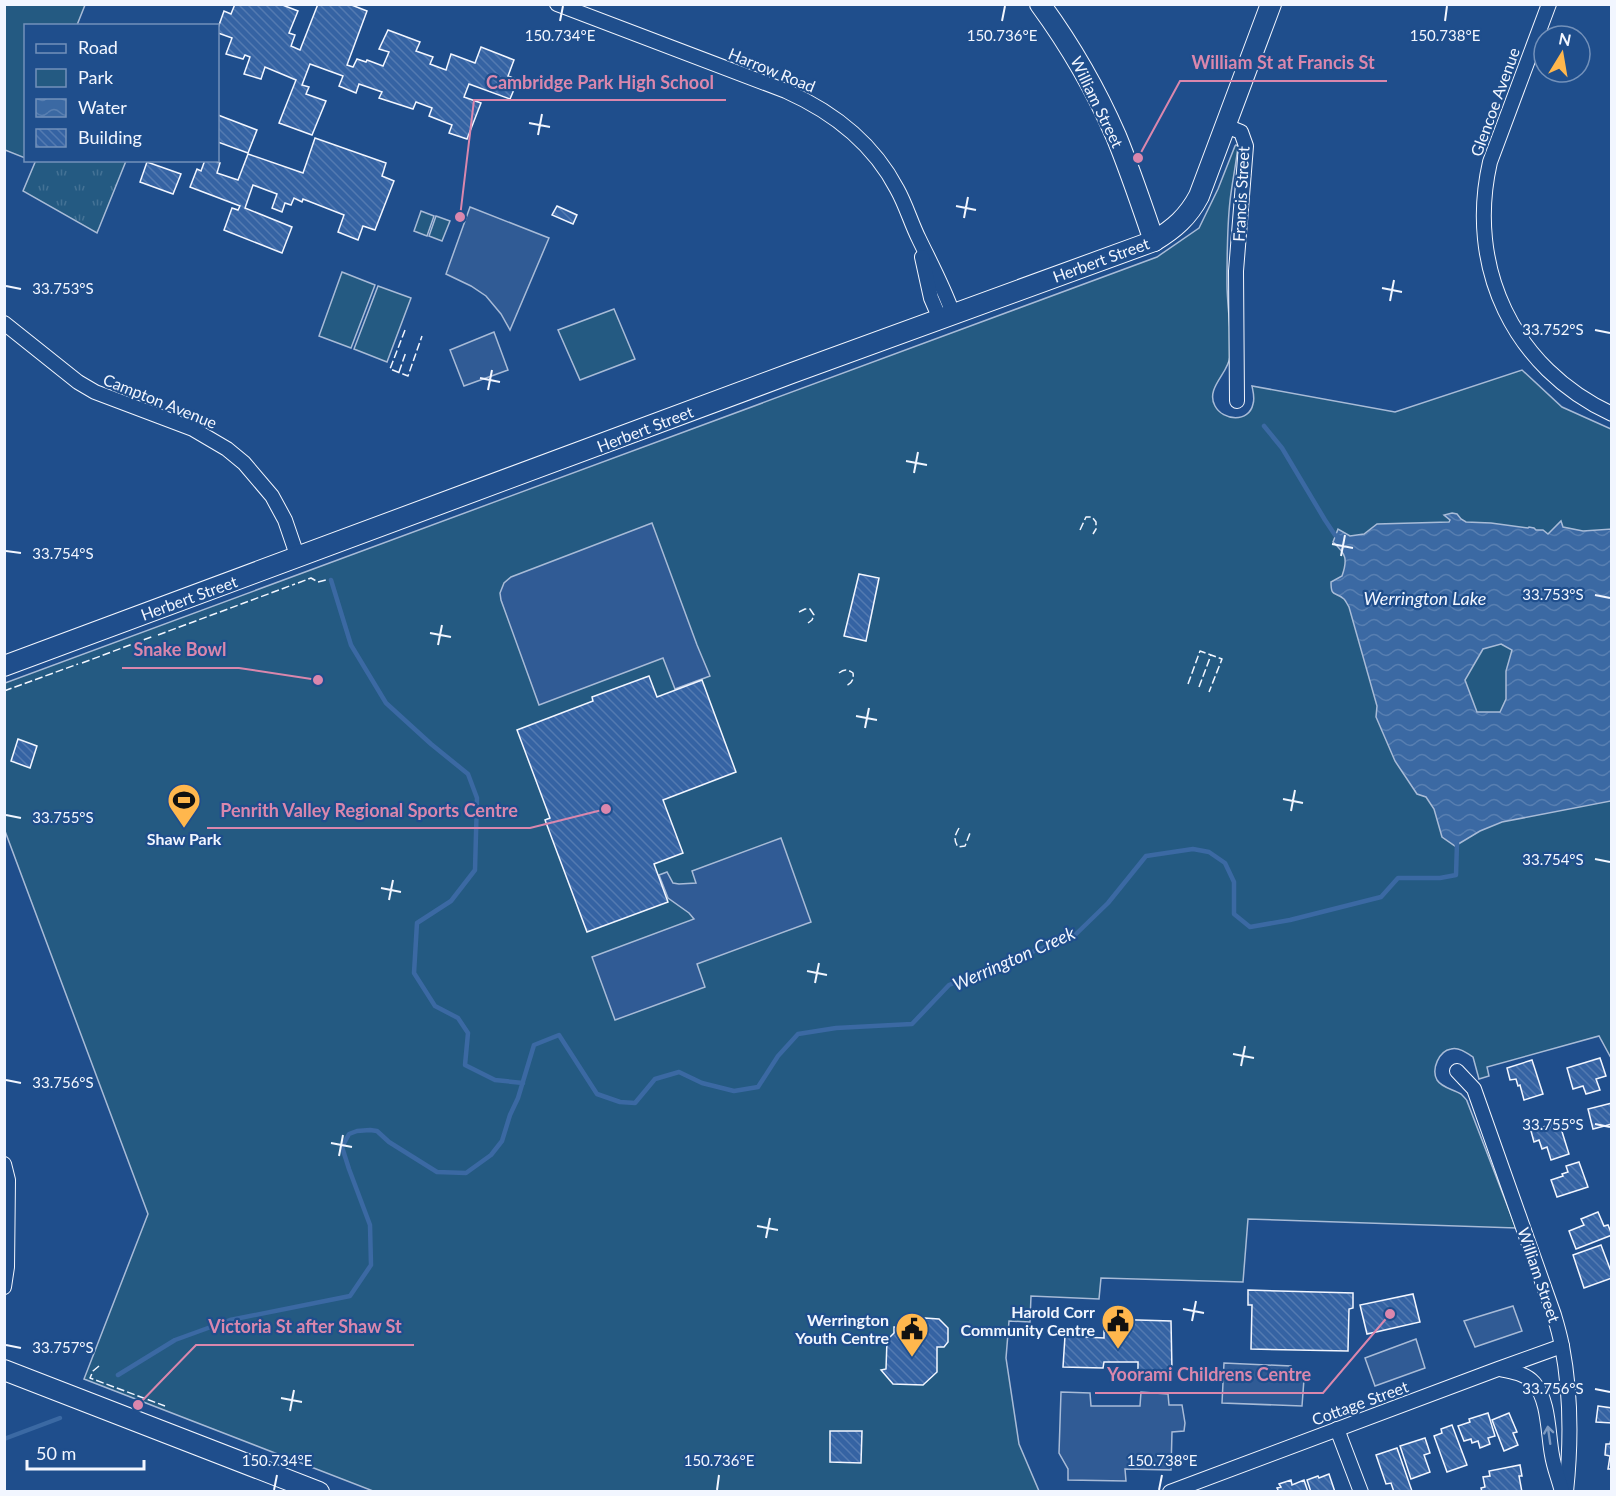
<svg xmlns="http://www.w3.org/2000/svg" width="1616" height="1496" viewBox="0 0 1616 1496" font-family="Lato,sans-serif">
<defs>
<pattern id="grass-tufts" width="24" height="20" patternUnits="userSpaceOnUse" patternTransform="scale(1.5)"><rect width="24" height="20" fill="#245a82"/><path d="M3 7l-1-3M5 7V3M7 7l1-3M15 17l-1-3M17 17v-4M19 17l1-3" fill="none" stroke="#447295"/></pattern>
<pattern id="water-waves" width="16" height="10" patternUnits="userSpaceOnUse" patternTransform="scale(1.5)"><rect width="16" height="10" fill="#3b69a3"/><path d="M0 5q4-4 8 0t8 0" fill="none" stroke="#587fb1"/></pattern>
<pattern id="building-back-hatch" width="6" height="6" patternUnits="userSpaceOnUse" patternTransform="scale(1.5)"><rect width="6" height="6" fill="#3563a3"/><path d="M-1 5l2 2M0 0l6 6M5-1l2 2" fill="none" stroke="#537ab1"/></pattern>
</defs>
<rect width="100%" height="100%" fill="#1f4e8c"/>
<polygon fill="url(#grass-tufts)" stroke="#a8bbd7" stroke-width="1.5" points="36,160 126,161 97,233 23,191"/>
<g fill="#245a82" stroke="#a8bbd7" stroke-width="1.5">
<polygon points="4,5 85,5 77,25 26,26 25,158 5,150"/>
<path d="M 1236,145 L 1238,146 C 1236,165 1232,183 1230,201 C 1227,228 1227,256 1227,283 C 1227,307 1232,332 1230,356 C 1229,373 1205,388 1215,406 C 1223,421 1249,423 1253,404 C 1255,398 1253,391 1252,386 L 1395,412 L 1522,370 L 1562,407 L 1611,429 L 1611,1058 L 1599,1036 L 1487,1067 L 1489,1076 L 1479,1079 L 1473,1057 C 1467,1053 1459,1047 1451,1049 C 1439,1051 1431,1069 1437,1080 C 1442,1088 1453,1089 1461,1094 C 1462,1095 1467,1100 1467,1101 L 1516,1228 L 1248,1219 L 1243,1282 L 1101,1278 L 1099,1299 L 1031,1296 L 1030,1322 L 1009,1321 L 1006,1358 L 1019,1444 L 1039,1491 L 373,1491 L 84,1379 L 148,1214 L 5,831 L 5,683 L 1157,257 L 1199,228 L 1218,189 L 1235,146 Z"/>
<polygon points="421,211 434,216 427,236 414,231"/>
<polygon points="436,216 450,221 442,241 429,236"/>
<polygon points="342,272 375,285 351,348 319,336"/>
<polygon points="378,286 411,298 387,362 354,349"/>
<polygon points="614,309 635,359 580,380 558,330"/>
</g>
<g fill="#305b95" stroke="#a8bbd7" stroke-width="1.5">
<polygon points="470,207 549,238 510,330 501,314 486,296 471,286 446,274"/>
<polygon points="494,332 508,370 464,386 450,350"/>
<polygon points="652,523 697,645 710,676 675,689 663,658 539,705 501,600 500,593 504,583 511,577"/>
<polygon points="781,838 811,922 697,964 705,987 615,1020 592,957 694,919 689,913 668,898 659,875 667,872 673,883 679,884 696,883 692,871"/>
<polygon points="1513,1306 1522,1331 1475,1347 1464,1321"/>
<polygon points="1416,1339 1425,1368 1375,1386 1365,1358"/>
<polygon points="1224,1363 1291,1366 1291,1376 1304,1379 1302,1406 1222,1403"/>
<polygon points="1061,1392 1090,1393 1091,1406 1140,1406 1141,1392 1168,1394 1169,1405 1182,1405 1185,1423 1184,1431 1172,1432 1171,1470 1125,1469 1126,1481 1068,1480 1068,1469 1059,1453"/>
</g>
<path fill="url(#water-waves)" stroke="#a8bbd7" stroke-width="1.5" fill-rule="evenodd" d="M 1452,513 L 1457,514 L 1461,519 L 1466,522 L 1491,523 L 1528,528 L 1529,527 L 1534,528 L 1536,530 L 1543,530 L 1548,534 L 1561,521 L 1563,527 L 1583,531 L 1612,529 L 1611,801 L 1502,822 L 1480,831 L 1455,846 L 1442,837 L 1434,809 L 1426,797 L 1417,794 L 1395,761 L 1376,717 L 1377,706 L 1349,607 C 1347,604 1346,601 1344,599 C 1335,591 1331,598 1331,582 L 1342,576 C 1348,559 1346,554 1333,542 L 1338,529 L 1350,536 L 1364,534 L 1377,524 L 1449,522 L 1450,520 L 1444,515 ZM 1501,644 L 1512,650 L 1506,671 L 1506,699 L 1500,712 L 1477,712 L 1465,680 L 1483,649 Z"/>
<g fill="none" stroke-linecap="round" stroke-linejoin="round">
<g stroke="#3b69a3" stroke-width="4.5">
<polyline points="1264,426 1282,448 1325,520 1335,535 1339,537"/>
<polyline points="331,580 351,645 386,703 431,744 468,774 477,798 475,870 451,901 417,923 414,973 435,1006 458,1018 468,1033 465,1065 495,1080 523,1083"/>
<polyline points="118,1375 175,1340 230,1320 350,1296 371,1265 370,1225 349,1169 342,1147 349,1134 357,1131 370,1130 377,1131 389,1142 437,1172 466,1173 491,1155 502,1141 510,1115 518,1098 534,1045 559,1035 597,1094 620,1102 635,1103 655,1079 679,1072 702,1083 734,1091 758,1087 778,1056 798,1034 836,1028 912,1024 949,985 1075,935 1108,903 1146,856 1193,849 1209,852 1225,863 1234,882 1234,914 1250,927 1290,920 1381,897 1398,878 1440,878 1456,875 1457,843"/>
<polyline points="4,1439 60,1418"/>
</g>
</g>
<g fill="url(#building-back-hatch)" stroke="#f2f6ff" stroke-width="1.5">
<polygon points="235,4 280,4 298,11 289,33 295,35 291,46 300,50 318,4 349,4 367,11 347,65 353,67 357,59 366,62 367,60 383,66 389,52 379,49 388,30 420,42 416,51 433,57 430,64 446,70 451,54 475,63 481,47 514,60 508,76 518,80 510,99 469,84 464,97 481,103 467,139 449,133 452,125 429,116 432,108 416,102 413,109 379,98 382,92 359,84 356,93 339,86 343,76 310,64 302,85 309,87 306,94 326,101 312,135 279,123 296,80 265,67 261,79 244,74 250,57 245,55 243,59 226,54 232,38 218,33 218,28 224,11 231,14"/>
<polygon points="218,115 257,130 248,153 218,142 218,144"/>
<polygon points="315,138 386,163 382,176 394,181 375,230 363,226 358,240 338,232 344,215 303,199 302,202 294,198 291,205 285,203 282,212 272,208 277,194 253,185 245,208 292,227 282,253 224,230 232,208 238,210 240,206 190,187 197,169 201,171 205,160 214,160 220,163 217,173 238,180 248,154 303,173"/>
<polygon points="147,162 181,174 173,194 140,182"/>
<polygon points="557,206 577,215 573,224 552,215"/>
<polygon points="859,574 879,578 866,641 844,636"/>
<polygon points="649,676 657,697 702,680 736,772 663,800 683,853 654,864 668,902 587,932 545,820 550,818 517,730 593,701 592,697"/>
<polygon points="18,739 37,746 30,768 11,761"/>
<polygon points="1600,1058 1606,1076 1596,1079 1600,1090 1586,1094 1583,1086 1573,1089 1567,1068"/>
<polygon points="1532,1060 1543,1094 1524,1100 1520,1085 1518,1086 1516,1079 1510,1080 1507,1068"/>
<polygon points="1612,1103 1612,1124 1593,1129 1588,1109"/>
<polygon points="1559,1122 1569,1154 1551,1160 1547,1147 1542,1149 1539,1140 1534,1142 1531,1131"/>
<polygon points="1579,1162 1588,1187 1557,1197 1551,1180 1563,1176 1562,1174 1568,1172 1566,1166"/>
<polygon points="1598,1212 1604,1226 1608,1225 1612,1235 1576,1249 1569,1231 1584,1225 1581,1219"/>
<polygon points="1601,1245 1612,1274 1612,1278 1584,1288 1573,1255"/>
<polygon points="1248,1290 1353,1293 1353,1308 1349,1309 1348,1351 1251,1349 1252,1305 1248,1305"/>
<polygon points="1413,1294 1420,1322 1367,1334 1360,1305"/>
<polygon points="925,1318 939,1319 948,1328 948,1342 944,1347 937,1347 937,1372 923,1385 893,1384 881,1370 886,1369 887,1340 894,1333 894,1327 920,1328 920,1323"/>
<polygon points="1104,1319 1171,1321 1172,1371 1138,1371 1138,1362 1104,1362 1103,1368 1063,1367 1065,1336 1104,1338"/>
<polygon points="1598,1406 1612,1408 1612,1423 1596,1422"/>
<polygon points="1488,1413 1495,1436 1488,1438 1490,1444 1480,1448 1478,1441 1472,1443 1471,1439 1464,1441 1458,1426 1470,1422 1469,1419"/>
<polygon points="1509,1413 1517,1432 1513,1433 1518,1445 1504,1451 1492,1420"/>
<polygon points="1452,1425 1467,1465 1447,1472 1434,1436 1442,1433 1441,1429"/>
<polygon points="830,1431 862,1431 861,1463 830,1462"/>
<polygon points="1425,1438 1430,1453 1424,1455 1430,1472 1411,1479 1400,1446"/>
<polygon points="1611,1439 1612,1439 1612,1469 1608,1469 1610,1456 1605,1455 1606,1444 1610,1444"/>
<polygon points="1397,1448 1412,1491 1410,1492 1394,1492 1391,1483 1386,1484 1376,1455"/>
<polygon points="1520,1465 1522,1476 1519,1476 1522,1492 1482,1492 1481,1488 1485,1487 1483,1477 1490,1476 1489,1471"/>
<polygon points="1329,1474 1335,1492 1311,1492 1307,1480 1318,1476 1319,1478"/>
<polygon points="1291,1480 1292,1485 1304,1480 1308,1492 1279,1492 1277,1488 1281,1487 1279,1484"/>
</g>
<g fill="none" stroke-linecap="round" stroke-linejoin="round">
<g stroke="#f2f6ff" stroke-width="16">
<g id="street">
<path d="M 557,4 L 786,91 C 833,112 873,143 897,189 C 906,205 911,223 919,239 C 931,264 944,288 953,314"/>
<path d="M 1549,4 L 1490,162 C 1466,267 1513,368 1612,414"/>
<polyline points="1226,126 1241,132 1246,146 1236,271 1237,401"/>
<polyline points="922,257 931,298 940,319"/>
<polyline points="4,323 78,382 95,392 193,429 227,449 244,463 272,496 285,520 298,558"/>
<path d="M 1457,1071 L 1474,1089 L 1554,1315 C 1557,1325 1560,1336 1562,1346 C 1571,1393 1571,1445 1566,1492"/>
<polyline points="4,1164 8,1180 7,1267 4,1287"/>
<path d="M 1500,1369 C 1512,1372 1525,1373 1534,1383 C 1549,1400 1548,1434 1552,1455 C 1554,1468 1559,1479 1562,1492"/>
<polyline points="1337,1429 1361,1492"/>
<polyline points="1170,1492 1498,1369 1562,1346"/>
</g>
</g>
<g stroke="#f2f6ff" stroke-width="22">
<g id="secondary">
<path d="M 1040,4 C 1070,45 1096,90 1116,136 C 1130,170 1142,206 1154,241"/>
<path d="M 4,666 L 792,373 L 1154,241 C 1174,229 1188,217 1199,196 L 1271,4"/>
<polyline points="4,1370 319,1492"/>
</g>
</g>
<use href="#street" stroke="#1f4e8c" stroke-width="14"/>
<use href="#secondary" stroke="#1f4e8c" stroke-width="20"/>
<g stroke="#f2f6ff" stroke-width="1.5" stroke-dasharray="8 3" stroke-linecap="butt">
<polyline points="405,330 390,369 408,376 422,336"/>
<polyline points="399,372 406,352"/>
<polyline points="1080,530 1086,517 1092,517 1096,522 1096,529 1093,534"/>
<polyline points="298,583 311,578 318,582 326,580"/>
<polyline points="799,612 805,609 810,609 814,615 812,620 808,623"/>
<polyline points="158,635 295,584"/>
<polyline points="82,663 154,636"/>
<path d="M 839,673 C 844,669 847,669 853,673 C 854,680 852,683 846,686"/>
<polyline points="1188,684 1200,651 1222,659 1209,692"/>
<polyline points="1199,687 1211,655"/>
<polyline points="4,691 78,664"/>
<path d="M 959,828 C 955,835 953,839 958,847 L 965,846 L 970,833"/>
<polyline points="99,1366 93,1371 90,1378 165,1406"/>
</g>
</g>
<defs><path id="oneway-shaft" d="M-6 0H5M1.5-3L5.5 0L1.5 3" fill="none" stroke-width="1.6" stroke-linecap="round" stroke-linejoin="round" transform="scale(1.5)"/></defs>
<use stroke="#7e9ac0" href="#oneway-shaft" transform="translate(1549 1435) rotate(-98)"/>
<path fill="none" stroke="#f2f6ff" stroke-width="2" d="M 560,21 L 563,6M 1002,21 L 1005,6M 1445,21 L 1447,6M 529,123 L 550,127M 538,135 L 542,114M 956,206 L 976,210M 964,218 L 968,197M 6,286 L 21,289M 1382,288 L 1402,292M 1390,301 L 1394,280M 1595,330 L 1610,333M 480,378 L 500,382M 488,390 L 492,370M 906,461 L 927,465M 914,473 L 918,452M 1332,544 L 1353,548M 6,551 L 21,553M 1341,556 L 1345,535M 1595,595 L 1610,598M 430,633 L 451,637M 438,645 L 442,625M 856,716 L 877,720M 865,728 L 869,708M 1283,799 L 1303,803M 1291,811 L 1295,790M 6,815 L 21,818M 1595,859 L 1610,862M 381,888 L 401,892M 389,900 L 393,880M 807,971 L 827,975M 815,983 L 819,963M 1233,1054 L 1254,1058M 1241,1066 L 1245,1046M 6,1080 L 21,1083M 1595,1124 L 1610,1127M 331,1143 L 352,1147M 339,1156 L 343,1135M 757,1226 L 778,1230M 766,1238 L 770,1218M 1183,1309 L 1204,1313M 1192,1321 L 1196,1301M 6,1345 L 21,1348M 1595,1389 L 1610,1392M 281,1398 L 302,1402M 290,1411 L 294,1390M 274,1490 L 277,1475M 717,1490 L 719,1475M 1159,1490 L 1162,1475"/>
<defs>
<g id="stadium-pin" transform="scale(1.725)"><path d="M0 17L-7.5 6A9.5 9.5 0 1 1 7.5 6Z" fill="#ffb74d" stroke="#1f4e8c"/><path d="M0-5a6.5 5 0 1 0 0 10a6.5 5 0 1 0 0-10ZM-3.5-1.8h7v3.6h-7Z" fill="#111"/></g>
<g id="civic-pin" transform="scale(1.725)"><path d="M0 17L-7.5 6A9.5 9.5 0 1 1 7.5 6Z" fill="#ffb74d" stroke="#1f4e8c"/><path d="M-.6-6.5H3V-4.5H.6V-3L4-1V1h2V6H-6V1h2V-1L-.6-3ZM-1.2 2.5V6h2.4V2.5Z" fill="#111"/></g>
</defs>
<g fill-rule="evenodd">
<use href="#stadium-pin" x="184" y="800"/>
<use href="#civic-pin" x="1118" y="1321"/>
<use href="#civic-pin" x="912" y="1329"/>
</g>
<g text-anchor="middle" stroke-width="4.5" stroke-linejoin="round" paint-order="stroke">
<g font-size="16" fill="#f2f6ff" stroke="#1f4e8c">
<text transform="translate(772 70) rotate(22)" y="6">Harrow Road</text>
<text transform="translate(1097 102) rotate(64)" y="6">William Street</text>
<text transform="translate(1495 102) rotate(-70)" y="6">Glencoe Avenue</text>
<text transform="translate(1241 194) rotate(-87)" y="6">Francis Street</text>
<text transform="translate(1101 260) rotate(-20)" y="6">Herbert Street</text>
<text transform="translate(160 401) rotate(22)" y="6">Campton Avenue</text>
<text transform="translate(645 429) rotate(-21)" y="6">Herbert Street</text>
<text transform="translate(189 598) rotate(-20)" y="6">Herbert Street</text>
<text transform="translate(1539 1275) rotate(71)" y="6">William Street</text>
<text transform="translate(1360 1403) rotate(-20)" y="6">Cottage Street</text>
</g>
<g font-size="16" font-weight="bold" fill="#f2f6ff" stroke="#1f4e8c" text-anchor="end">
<text x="184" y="845" text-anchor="middle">Shaw Park</text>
<text x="1095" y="1318">Harold Corr<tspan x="1095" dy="18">Community Centre</tspan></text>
<text x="889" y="1326">Werrington<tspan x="889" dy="18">Youth Centre</tspan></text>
</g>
<g font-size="18" font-style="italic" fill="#f2f6ff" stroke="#1f4e8c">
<text x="1425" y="605">Werrington Lake</text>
<text transform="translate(1014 959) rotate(-24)" y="6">Werrington Creek</text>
</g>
</g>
<g font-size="15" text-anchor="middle" fill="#f2f6ff" stroke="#1f4e8c" stroke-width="4.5" stroke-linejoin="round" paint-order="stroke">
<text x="560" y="41">150.734°E</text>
<text x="1002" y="41">150.736°E</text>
<text x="1445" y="41">150.738°E</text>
<text x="63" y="294">33.753°S</text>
<text x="1553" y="335">33.752°S</text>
<text x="63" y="559">33.754°S</text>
<text x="1553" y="600">33.753°S</text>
<text x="63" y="823">33.755°S</text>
<text x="1553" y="865">33.754°S</text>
<text x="63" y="1088">33.756°S</text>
<text x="1553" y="1130">33.755°S</text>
<text x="63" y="1353">33.757°S</text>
<text x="1553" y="1394">33.756°S</text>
<text x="277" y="1466">150.734°E</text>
<text x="719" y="1466">150.736°E</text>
<text x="1162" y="1466">150.738°E</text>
</g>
<path fill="none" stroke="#da87ad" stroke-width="2" d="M1138 158L1180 81H1387M460 217L474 100H726M318 680L239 668H122M606 809L530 828H207M138 1405L196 1345H414M1390 1314L1323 1393H1095"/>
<g fill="#da87ad" stroke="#1f4e8c" stroke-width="2">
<circle cx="1138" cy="158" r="6"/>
<circle cx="460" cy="217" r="6"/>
<circle cx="318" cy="680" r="6"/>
<circle cx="606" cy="809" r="6"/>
<circle cx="138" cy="1405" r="6"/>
<circle cx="1390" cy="1314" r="6"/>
</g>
<g font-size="18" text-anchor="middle" font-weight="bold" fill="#da87ad" stroke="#1f4e8c" stroke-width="4.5" stroke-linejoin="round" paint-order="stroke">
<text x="1283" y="69">William St at Francis St</text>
<text x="600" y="89">Cambridge Park High School</text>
<text x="180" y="656">Snake Bowl</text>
<text x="369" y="817">Penrith Valley Regional Sports Centre</text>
<text x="305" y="1333">Victoria St after Shaw St</text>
<text x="1209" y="1381">Yoorami Childrens Centre</text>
</g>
<rect width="1616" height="1496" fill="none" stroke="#f2f6ff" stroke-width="12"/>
<rect x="24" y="24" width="195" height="138" fill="#1f4e8c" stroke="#7391ba" stroke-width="1.5"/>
<rect x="36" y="44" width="30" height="9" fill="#1f4e8c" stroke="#7391ba" stroke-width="1.5"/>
<text x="78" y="54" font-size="18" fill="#f2f6ff">Road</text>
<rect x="36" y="69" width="30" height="18" fill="#245a82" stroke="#7391ba" stroke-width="1.5"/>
<text x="78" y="84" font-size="18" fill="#f2f6ff">Park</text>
<rect x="36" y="99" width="30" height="18" fill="url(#water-waves)" stroke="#7391ba" stroke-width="1.5"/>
<text x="78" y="114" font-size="18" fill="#f2f6ff">Water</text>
<rect x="36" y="129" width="30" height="18" fill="url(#building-back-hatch)" stroke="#7391ba" stroke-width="1.5"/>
<text x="78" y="144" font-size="18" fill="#f2f6ff">Building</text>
<g transform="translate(1562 54) rotate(11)"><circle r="28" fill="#1f4e8c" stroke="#7391ba" stroke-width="1.5"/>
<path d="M0-4.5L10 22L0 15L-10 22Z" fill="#ffb74d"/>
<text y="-9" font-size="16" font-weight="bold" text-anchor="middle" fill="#f2f6ff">N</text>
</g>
<path d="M27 1460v9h117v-9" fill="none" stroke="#f2f6ff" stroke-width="3"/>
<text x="36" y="1460" font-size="18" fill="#f2f6ff" stroke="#1f4e8c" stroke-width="4.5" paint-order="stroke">50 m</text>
</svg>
